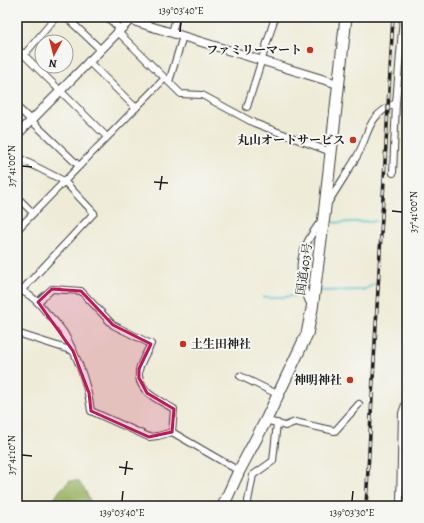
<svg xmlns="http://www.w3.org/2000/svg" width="424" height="523" viewBox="0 0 424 523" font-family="Alegreya,'Noto Serif JP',serif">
<rect width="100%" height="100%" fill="#f6f6f2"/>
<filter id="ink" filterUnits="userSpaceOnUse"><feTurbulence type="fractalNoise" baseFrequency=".025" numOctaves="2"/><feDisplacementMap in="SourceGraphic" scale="8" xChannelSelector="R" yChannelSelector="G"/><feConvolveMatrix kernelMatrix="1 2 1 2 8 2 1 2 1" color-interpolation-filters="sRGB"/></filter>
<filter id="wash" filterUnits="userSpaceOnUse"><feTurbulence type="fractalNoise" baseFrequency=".012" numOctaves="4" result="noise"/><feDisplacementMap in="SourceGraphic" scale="16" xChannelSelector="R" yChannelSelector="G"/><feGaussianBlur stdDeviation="0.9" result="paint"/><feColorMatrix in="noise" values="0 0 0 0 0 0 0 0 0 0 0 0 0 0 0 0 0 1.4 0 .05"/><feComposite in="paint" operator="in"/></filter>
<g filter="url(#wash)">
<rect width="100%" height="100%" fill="#eeebd7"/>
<polygon fill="#9cb465" stroke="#5c6840" points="69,481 78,481 85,490 92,506 50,506 60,490"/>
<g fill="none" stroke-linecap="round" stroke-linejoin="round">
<g stroke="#59c6ce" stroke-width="2">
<polyline points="329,223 376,221"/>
<polyline points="308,251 316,236"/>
<polyline points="321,291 360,290 366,289 374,284"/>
<polyline points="263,297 283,297 300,295"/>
</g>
</g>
</g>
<g filter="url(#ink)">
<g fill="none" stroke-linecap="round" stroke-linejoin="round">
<g stroke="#3c3b38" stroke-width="8">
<g id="street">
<polyline points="66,17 100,49"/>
<polyline points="107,17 120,29"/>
<polyline points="144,24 146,17"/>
<polyline points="117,31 181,94 202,95 254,123 331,152"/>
<polyline points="172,33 176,17"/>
<polyline points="17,48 107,137"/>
<polyline points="24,55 56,17"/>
<polyline points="88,61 136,108"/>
<polyline points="169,82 183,36"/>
<polyline points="17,107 79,166"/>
<polyline points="247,107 275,17"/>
<polyline points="17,157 64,181 94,213 22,290"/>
<polyline points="393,173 396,103"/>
<polyline points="17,197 33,213"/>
<path d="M 328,203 C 337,188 347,173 356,158 C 371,133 364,118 396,103 L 403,17"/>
<polyline points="17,230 165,78"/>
<path d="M 17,290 C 29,292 39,303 46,312 C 52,318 59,325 64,333 C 77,355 88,385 91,411 L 149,437 L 158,436 L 172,432 L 239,471"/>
<path d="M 38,302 L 52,289 L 81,291 L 113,325 L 151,344 C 147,352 141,361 139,370 C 136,392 159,400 174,409 L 172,432"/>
<path d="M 311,306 C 294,271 298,251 321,221"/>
<polyline points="17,333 73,351"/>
<polyline points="240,376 277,394"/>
<polyline points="407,399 402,413 400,503 407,504"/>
<polyline points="266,420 285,426 295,422 335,431 359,404"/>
<polyline points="248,506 248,501 253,475 273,461 277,423"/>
</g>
</g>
<g stroke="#3c3b38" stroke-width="10">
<polyline id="secondary" points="17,135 130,20 338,84"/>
</g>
<g stroke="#3c3b38" stroke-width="13">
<polyline id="highway" points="223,506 239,471 266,420 307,334 312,309 324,216 346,17"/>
</g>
<use href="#street" stroke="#fff" stroke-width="6"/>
<use href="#secondary" stroke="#fff" stroke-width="8"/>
<use href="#highway" stroke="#fff" stroke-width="11"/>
<g stroke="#1c1c1c" stroke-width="3.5">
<polyline id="rail" points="366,506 393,17"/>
</g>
<use href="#rail" stroke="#f6f6f2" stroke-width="2" stroke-dasharray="6" stroke-linecap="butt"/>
</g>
</g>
<path fill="#c2185b" fill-opacity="0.2" stroke="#c2185b" stroke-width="3" stroke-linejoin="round" d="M 52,289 L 81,291 L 113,325 L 151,344 L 139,369 L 139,378 L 147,393 L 174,409 L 172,432 L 149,437 L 91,411 L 89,393 L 73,351 L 38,302 Z"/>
<path fill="none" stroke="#1c1c1c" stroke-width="1.5" d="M 180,32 L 181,22M 22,166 L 32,167M 154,182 L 168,183M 160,190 L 162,176M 392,211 L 402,212M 22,455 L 32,456M 119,467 L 133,469M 125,475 L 127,461M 122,501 L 123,491M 352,501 L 353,491"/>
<g fill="#c8321e" stroke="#f6f6f2" stroke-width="1.5">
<circle cx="310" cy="50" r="4"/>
<circle cx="353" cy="140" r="4"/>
<circle cx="183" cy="344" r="4"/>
<circle cx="350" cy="380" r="4"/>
</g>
<g text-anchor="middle" stroke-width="4" stroke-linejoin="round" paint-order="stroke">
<g font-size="12" font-weight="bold" fill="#1c1c1c" stroke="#f6f6f2" text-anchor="end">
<text x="302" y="54">ファミリーマート</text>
<text x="345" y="144">丸山オートサービス</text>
<text x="191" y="348" text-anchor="start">土生田神社</text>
<text x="342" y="384">神明神社</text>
</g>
<g font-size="12" fill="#1c1c1c" stroke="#f6f6f2">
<text transform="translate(304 269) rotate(-82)" y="4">国道403号</text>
</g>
</g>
<rect width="424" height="523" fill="none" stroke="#f6f6f2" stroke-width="44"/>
<g transform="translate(54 54) rotate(187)"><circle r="19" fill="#f6f6f2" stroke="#9f9f9c"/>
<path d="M0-3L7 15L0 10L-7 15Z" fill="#c8321e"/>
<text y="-6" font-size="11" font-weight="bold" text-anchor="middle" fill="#1c1c1c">N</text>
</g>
<rect x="22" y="22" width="380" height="479" fill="none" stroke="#1c1c1c" stroke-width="1.5"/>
<g font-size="10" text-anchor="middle" fill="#1c1c1c">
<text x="181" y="14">139°03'40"E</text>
<text transform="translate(11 166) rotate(-90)" y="4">37°41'00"N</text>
<text transform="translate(413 212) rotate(-90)" y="4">37°41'00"N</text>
<text transform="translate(11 455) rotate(-90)" y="4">37°41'10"N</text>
<text x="122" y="516">139°03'40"E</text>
<text x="352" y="516">139°03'30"E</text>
</g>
</svg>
